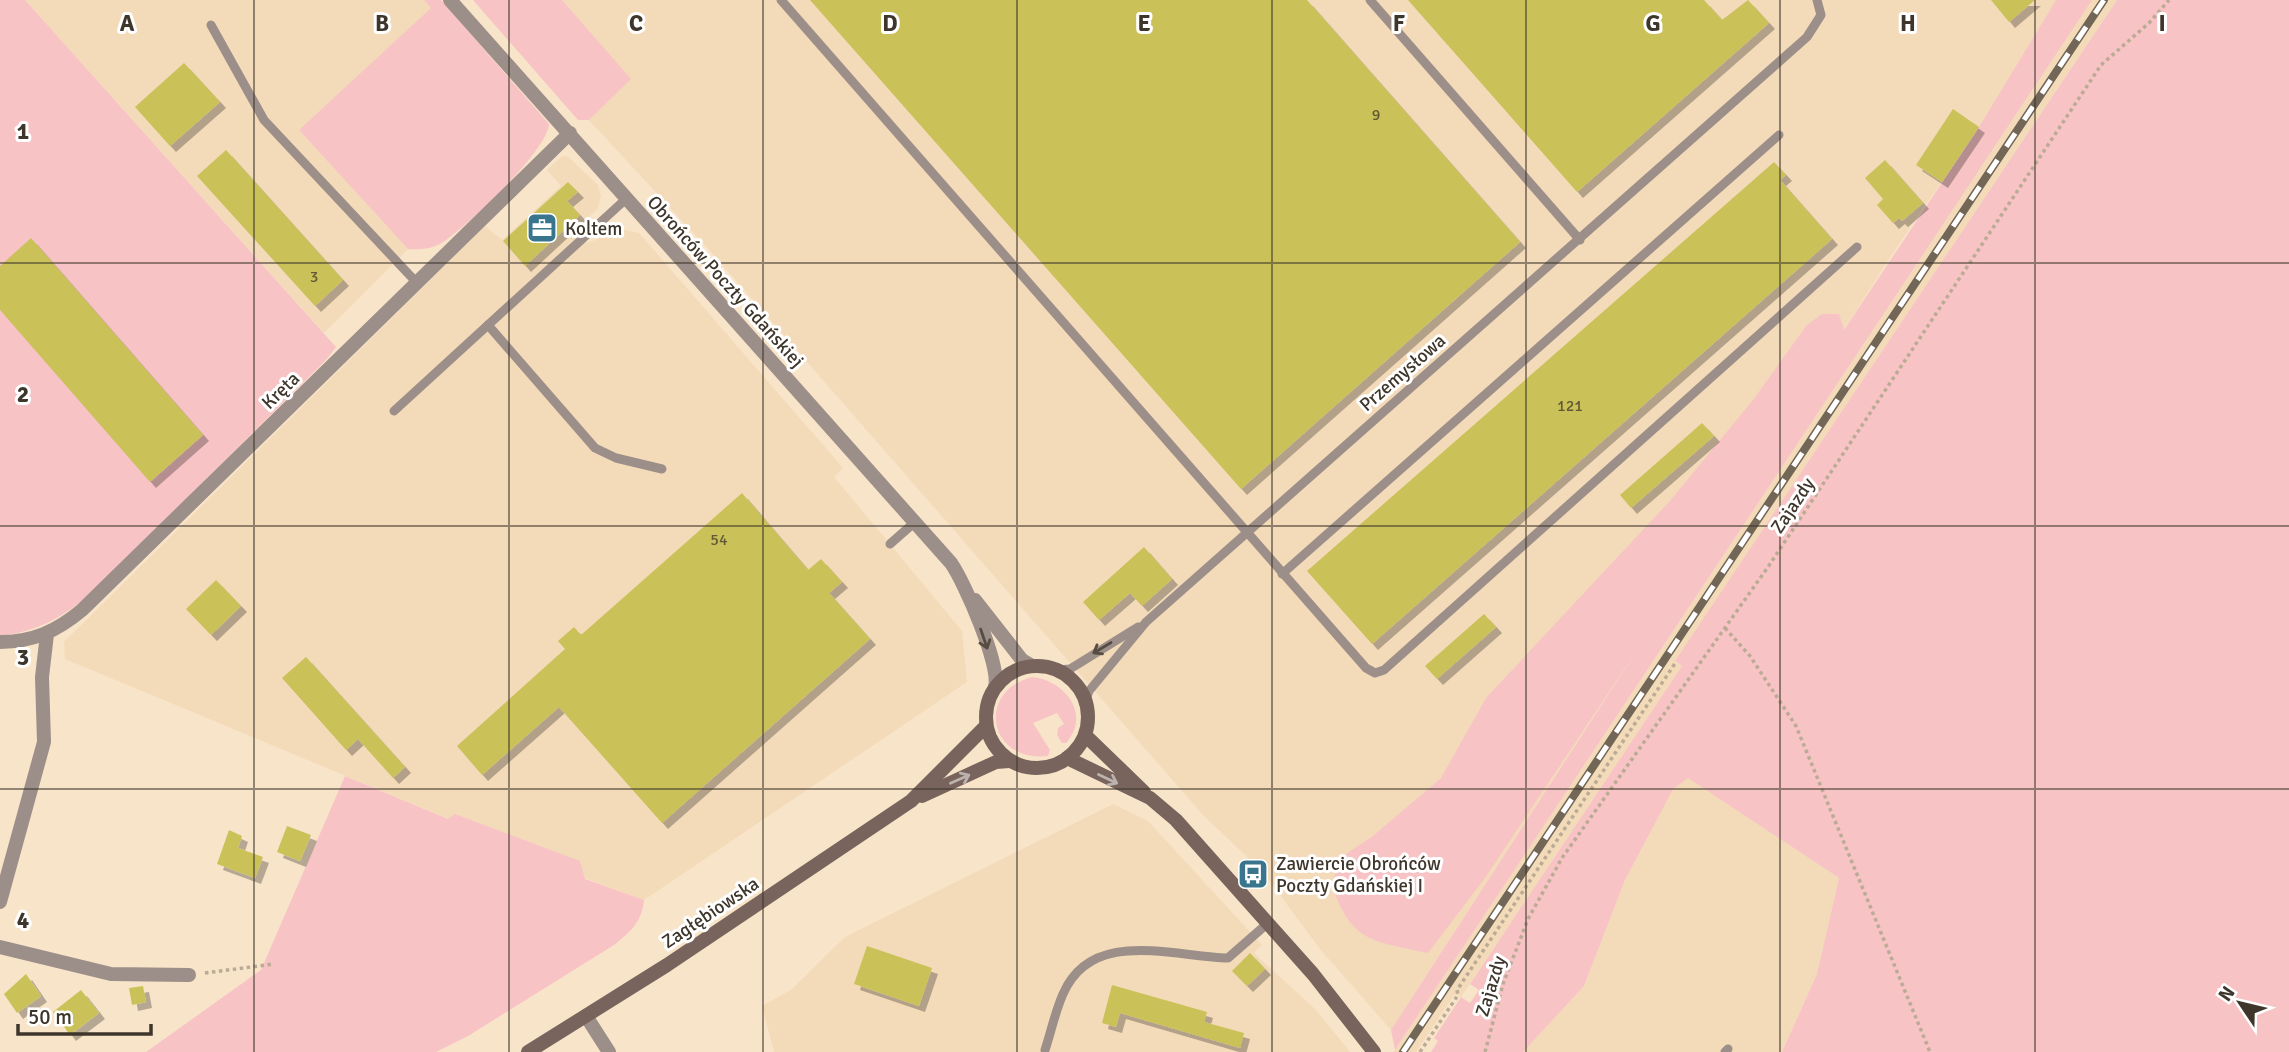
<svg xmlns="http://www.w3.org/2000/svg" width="2289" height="1052" viewBox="0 0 2289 1052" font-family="Signika,sans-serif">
<defs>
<filter id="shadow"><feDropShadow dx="6" dy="6" stdDeviation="0" flood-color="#0004"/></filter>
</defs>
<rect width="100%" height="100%" fill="#f8e4c9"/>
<g fill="#f3dab9">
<polygon points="25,0 424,0 432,8 299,130 408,249 324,333"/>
<polygon points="562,0 2056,0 1979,127 1899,244 1391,1030 1320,949 1263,872 1204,816 711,252 589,120 630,79"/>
<polygon points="2092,0 2117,0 1675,662 1682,666 1461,997 1455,994 1416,1052 1394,1052"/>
<polygon points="567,156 598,185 601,196 598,208 576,230 588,243 621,229 639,233 843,468 834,477 962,631 967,682 644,900 582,877 455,814 449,819 65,659 64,642 485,226 502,240 561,186 547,170 561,157"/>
<polygon points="1688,778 1839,878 1817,974 1782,1052 1523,1052 1584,986 1625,880 1673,788"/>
<polygon points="1113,804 1148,821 1262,945 1254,953 1316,1010 1350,1052 774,1052 762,1006 791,990 845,937"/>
</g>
<g fill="#f7c3c5">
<path d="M 0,0 L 25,0 L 336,347 L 326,360 L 89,595 C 62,618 38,630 3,636 L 0,635 Z"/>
<path d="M 424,0 L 441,0 L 549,124 C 548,150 464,230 440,244 C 430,249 418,250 408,249 L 299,130 L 431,8 Z"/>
<polygon points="473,0 562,0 631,79 589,120 578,120"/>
<path d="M 2056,0 L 2092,0 L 1395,1050 L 1391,1030 L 1639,647 L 1485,878 L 1428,953 C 1373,941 1351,943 1332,885 L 1340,858 L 1373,836 L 1441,778 L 1486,698 L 1669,502 L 1753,400 L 1807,325 L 1822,314 L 1839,314 L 1844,330 L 1979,127 Z"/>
<polygon points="2117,0 2289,0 2289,1052 1782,1052 1817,974 1839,878 1688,778 1673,789 1625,880 1584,986 1523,1052 1431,1052 1438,1041 1434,1038 1461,997 1470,1003 1479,990 1470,984 1682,666 1675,661"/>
<path d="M 1032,677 C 1064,680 1092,714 1066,743 L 1062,743 L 1057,735 L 1058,728 L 1064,724 L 1057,713 L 1033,723 L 1050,750 L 1048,756 C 989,763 975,692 1032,677 Z"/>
<path d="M 345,776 L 448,819 L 455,814 L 580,861 L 585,879 L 644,900 C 642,922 631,931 614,945 L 468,1036 L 436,1052 L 146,1052 L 261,970 Z"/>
</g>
<g fill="#cac259" filter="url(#shadow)">
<polygon points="810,0 1307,0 1520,242 1241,489"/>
<polygon points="1408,0 1704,0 1722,20 1748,0 1769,23 1577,192"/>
<polygon points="1991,0 2035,0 2009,22"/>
<polygon points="184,63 220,102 170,146 135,107"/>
<polygon points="1953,109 1979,127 1942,182 1916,165"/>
<polygon points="226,150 343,280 315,306 197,176"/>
<polygon points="1885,160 1923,203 1902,221 1899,218 1893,223 1877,205 1883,199 1865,178"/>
<polygon points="1774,162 1786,175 1780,180 1832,239 1372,644 1307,571"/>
<polygon points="568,182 578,192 567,201 580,215 525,266 503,241"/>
<polygon points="31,238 203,435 150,482 0,310 0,266"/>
<polygon points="1702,423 1714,436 1631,508 1620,495"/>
<polygon points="742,493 808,570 821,559 842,582 829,593 870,639 662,823 559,707 482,775 457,746 565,649 558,641 574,627 581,635"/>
<polygon points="1144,547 1172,579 1142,606 1130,593 1099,620 1083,602"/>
<polygon points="216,580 241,606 211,635 186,609"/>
<polygon points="1484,614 1496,627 1437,679 1425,666"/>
<polygon points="306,657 405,767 393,778 358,739 346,750 282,678"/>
<polygon points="287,826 311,835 300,861 277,852"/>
<polygon points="229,830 242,836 238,848 263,857 255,878 217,864"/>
<polygon points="867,946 932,968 919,1006 854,984"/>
<polygon points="1250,953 1265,969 1247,986 1232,971"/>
<polygon points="26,974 41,996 17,1013 4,994"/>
<polygon points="1112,985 1207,1012 1204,1022 1244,1033 1240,1048 1120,1013 1116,1027 1102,1023"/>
<polygon points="143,986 146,1002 132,1005 129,988"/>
<polygon points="81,990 99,1013 70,1035 53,1012"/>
</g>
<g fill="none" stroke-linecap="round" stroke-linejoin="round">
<g stroke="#bbab95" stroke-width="3.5" stroke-dasharray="3.5 3.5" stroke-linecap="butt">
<polyline points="1725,628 1750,656 1796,726 1930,1052"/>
<polyline points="205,973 274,964"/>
<polyline points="1420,1052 1458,995 1457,990 1676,662"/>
<polyline points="1485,1052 1503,984 1528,919 1562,858 1768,567 2101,65 2149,23 2169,0"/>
</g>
<g stroke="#9c8e88" stroke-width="9">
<polyline points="781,0 1366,668 1375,673 1384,670 1857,247"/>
<polyline points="1370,0 1580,240"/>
<polyline points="211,25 264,120 417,283"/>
<polyline points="488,325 595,448 616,458 662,469"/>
<polyline points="394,411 627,198"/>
<polyline points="890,544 915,522"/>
<polyline points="1282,574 1779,135"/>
<polyline points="1058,670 1070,669 1138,627"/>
<polyline points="1085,702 1089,691 1146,622 1807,37 1821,15 1817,0"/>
<path d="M 1045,1050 C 1051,1032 1055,1012 1063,994 C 1092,927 1174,957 1228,958 L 1268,923"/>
<polyline points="1725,1052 1728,1049"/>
</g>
<g stroke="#9c8e88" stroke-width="14">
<path d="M 0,642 C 33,642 57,631 82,610 L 570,133"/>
<polyline points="0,902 44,742 42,677 47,634"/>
<polyline points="0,947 111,974 189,975"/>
<polyline points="586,1016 609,1052"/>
</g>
<g stroke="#9c8e88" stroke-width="14">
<path d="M 450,0 L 951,563 C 965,583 1001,666 995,687"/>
<polyline points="975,600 1022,660 1032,666"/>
</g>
<g stroke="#78645c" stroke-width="14">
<circle cx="1037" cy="717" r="51"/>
<polyline points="1085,735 1144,792"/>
<polyline points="1067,758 1150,798 1176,820 1313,974 1374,1052"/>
<polyline points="922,796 996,762 1009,761"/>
<polyline points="528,1052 667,965 911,801 986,726"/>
</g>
<g stroke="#726757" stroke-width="8">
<polyline id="rail" points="1403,1052 2104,0"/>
</g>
<use href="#rail" stroke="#fff" stroke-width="5" stroke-dasharray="16" stroke-linecap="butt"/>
</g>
<defs><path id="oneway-shaft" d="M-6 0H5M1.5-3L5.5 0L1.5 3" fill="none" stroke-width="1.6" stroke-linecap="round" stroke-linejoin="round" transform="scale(1.75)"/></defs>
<g stroke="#564c42">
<use href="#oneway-shaft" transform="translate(984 639) rotate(71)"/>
<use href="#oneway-shaft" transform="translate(1102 648) rotate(149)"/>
</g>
<g stroke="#bcb2ae">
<use href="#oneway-shaft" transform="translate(960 779) rotate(-24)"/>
<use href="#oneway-shaft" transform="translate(1108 779) rotate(25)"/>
</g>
<path fill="none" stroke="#3e362b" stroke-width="2" stroke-opacity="0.55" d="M 254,0 L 254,1052M 509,0 L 509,1052M 763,0 L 763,1052M 1017,0 L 1017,1052M 1272,0 L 1272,1052M 1526,0 L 1526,1052M 1780,0 L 1780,1052M 2035,0 L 2035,1052M 0,263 L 2289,263M 0,526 L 2289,526M 0,789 L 2289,789"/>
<defs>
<g id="office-square" transform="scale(1.575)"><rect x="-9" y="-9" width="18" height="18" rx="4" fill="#39768d" stroke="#fff"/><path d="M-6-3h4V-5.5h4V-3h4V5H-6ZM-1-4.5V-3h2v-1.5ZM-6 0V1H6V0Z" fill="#fff"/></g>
<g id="bus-square" transform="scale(1.575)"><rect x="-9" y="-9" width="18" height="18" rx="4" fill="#39768d" stroke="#fff"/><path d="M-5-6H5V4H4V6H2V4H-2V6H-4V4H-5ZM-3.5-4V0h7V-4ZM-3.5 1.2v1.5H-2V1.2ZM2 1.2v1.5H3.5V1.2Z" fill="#fff"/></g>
</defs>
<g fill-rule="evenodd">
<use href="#office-square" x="542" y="228"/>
<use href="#bus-square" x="1253" y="874"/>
</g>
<g text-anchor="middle" stroke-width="6" stroke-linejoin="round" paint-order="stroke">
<g font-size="16" fill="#615936">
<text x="1376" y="120">9</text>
<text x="314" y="282">3</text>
<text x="1570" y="411">121</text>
<text x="719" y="545">54</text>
</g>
<g font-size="19" fill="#3e362b" stroke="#fff" text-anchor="start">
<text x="565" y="235">Koltem</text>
<text x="1276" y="870">Zawiercie Obrońców<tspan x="1276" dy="22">Poczty Gdańskiej I</tspan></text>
</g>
<g font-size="19" fill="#3e362b" stroke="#fff">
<text transform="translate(726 281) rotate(48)" y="7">Obrońców Poczty Gdańskiej</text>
<text transform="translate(1402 372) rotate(-41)" y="7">Przemysłowa</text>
<text transform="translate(280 390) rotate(-44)" y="7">Kręta</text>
<text transform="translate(1792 505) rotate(-56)" y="7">Zajazdy</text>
<text transform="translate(710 912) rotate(-34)" y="7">Zagłębiowska</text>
<text transform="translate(1490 986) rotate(-73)" y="7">Zajazdy</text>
</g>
</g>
<g font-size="23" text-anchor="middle" font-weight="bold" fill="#3e362b" stroke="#fff" stroke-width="6" stroke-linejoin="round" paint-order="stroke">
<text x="127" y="31">A</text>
<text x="382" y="31">B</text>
<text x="636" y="31">C</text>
<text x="890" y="31">D</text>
<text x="1144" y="31">E</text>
<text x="1399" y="31">F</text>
<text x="1653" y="31">G</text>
<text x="1908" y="31">H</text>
<text x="2162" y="31">I</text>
<text x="23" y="139">1</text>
<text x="23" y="402">2</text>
<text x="23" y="665">3</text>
<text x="23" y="928">4</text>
</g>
<g transform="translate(2240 1003) rotate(305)" stroke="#ffffff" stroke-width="5" paint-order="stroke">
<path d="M0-5L12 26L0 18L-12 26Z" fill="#3e362b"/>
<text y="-10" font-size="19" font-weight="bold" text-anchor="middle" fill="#3e362b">N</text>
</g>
<path d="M18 1024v10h133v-10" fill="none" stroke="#3e362b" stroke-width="3.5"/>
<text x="28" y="1024" font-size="21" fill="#3e362b" stroke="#ffffff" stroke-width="5" paint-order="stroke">50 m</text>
</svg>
